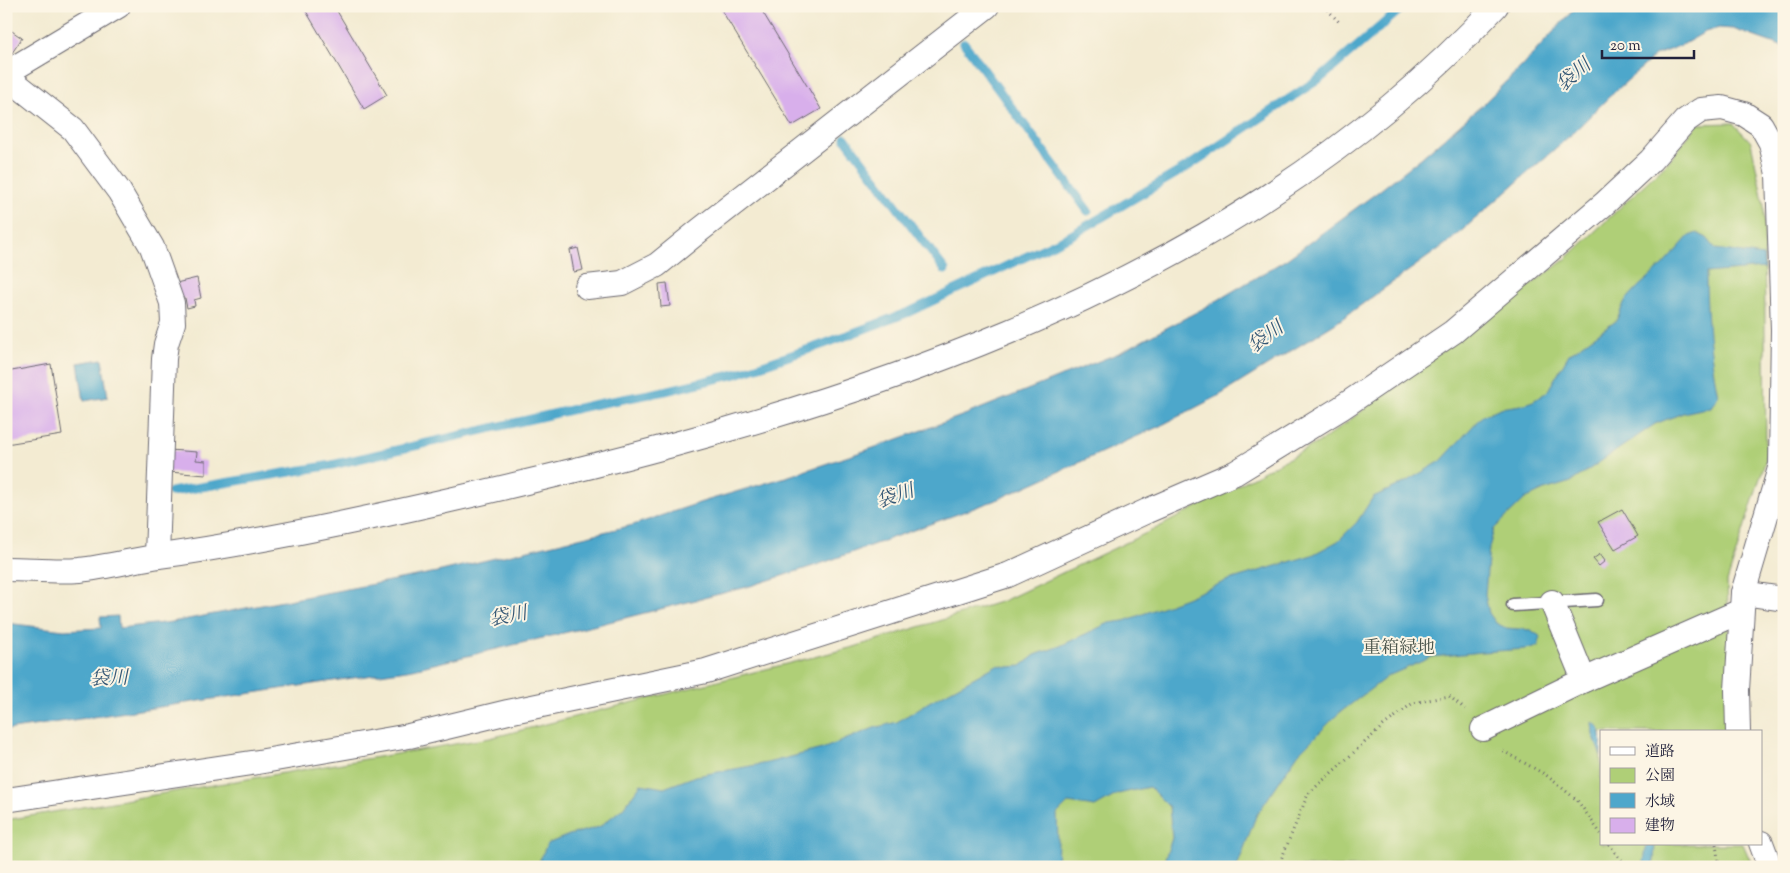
<svg xmlns="http://www.w3.org/2000/svg" width="1790" height="873" viewBox="0 0 1790 873" font-family="'Sorts Mill Goudy','Noto Serif JP',serif">
<rect width="100%" height="100%" fill="#fcf5e5"/>
<filter id="ink" filterUnits="userSpaceOnUse"><feTurbulence type="fractalNoise" baseFrequency=".02" numOctaves="2"/><feDisplacementMap in="SourceGraphic" scale="10" xChannelSelector="R" yChannelSelector="G"/><feConvolveMatrix kernelMatrix="1 2 1 2 8 2 1 2 1" color-interpolation-filters="sRGB"/></filter>
<filter id="wash" filterUnits="userSpaceOnUse"><feTurbulence type="fractalNoise" baseFrequency=".0096" numOctaves="4" result="noise"/><feDisplacementMap in="SourceGraphic" scale="20" xChannelSelector="R" yChannelSelector="G"/><feGaussianBlur stdDeviation="1.12" result="paint"/><feColorMatrix in="noise" values="0 0 0 0 0 0 0 0 0 0 0 0 0 0 0 0 0 1.4 0 .05"/><feComposite in="paint" operator="in"/></filter>
<g filter="url(#wash)">
<rect width="100%" height="100%" fill="#f3ebd2"/>
<polygon fill="#afcf77" stroke="#687859" points="1733,123 1751,142 1764,206 1766,459 1727,582 1733,732 1601,732 1601,844 1743,844 1753,867 6,867 6,820 490,738 854,647 1003,601 1157,528 1323,440 1567,258 1668,162 1698,124"/>
<g fill="#4ea7cb" stroke="#386483">
<polygon points="1577,6 1784,6 1784,47 1733,29 1719,28 1705,32 1684,44 1656,55 1609,97 1573,133 1450,241 1336,323 1220,395 1160,426 996,500 820,564 747,587 601,624 413,669 6,730 6,623 64,630 101,628 100,617 118,616 119,628 172,622 437,572 633,525 702,502 786,477 873,448 967,414 1119,353 1208,306 1287,259 1379,191 1421,158 1481,106 1523,65"/>
<path d="M 1697,233 L 1707,238 L 1716,249 L 1763,256 L 1764,268 L 1706,273 C 1706,314 1710,355 1718,396 L 1711,407 L 1683,413 L 1655,424 L 1571,482 L 1544,490 L 1525,499 L 1494,529 L 1489,548 L 1485,595 L 1489,613 L 1496,623 L 1506,628 L 1531,630 L 1541,637 L 1538,646 L 1526,649 L 1482,652 L 1432,657 L 1388,676 L 1338,714 L 1298,754 L 1256,816 L 1237,867 L 1162,867 L 1172,838 L 1169,807 L 1149,787 L 1118,794 L 1095,807 L 1068,803 L 1057,814 L 1058,841 L 1057,867 L 527,867 L 539,862 L 547,844 L 569,835 L 599,827 L 623,808 L 641,784 L 664,788 L 696,776 L 767,763 L 822,749 L 874,728 L 897,722 L 929,702 L 997,665 L 1008,667 L 1021,666 L 1035,655 L 1060,646 L 1109,623 L 1124,621 L 1186,598 L 1226,581 L 1312,555 L 1338,541 L 1357,522 L 1373,497 L 1402,484 L 1441,461 L 1482,416 L 1500,408 L 1521,405 L 1533,401 L 1547,392 L 1569,354 L 1616,321 L 1625,301 L 1639,286 L 1662,266 L 1689,236 Z"/>
<polygon points="102,359 108,397 84,401 78,363"/>
<path d="M 1592,722 C 1605,728 1601,744 1601,756 L 1593,735 Z"/>
<polygon points="1647,844 1655,844 1654,861 1652,867 1643,867"/>
</g>
<g fill="none" stroke-linecap="round" stroke-linejoin="round">
<g stroke="#4ea7cb" stroke-width="9">
<polyline points="964,43 1088,211"/>
<polyline points="845,138 945,270"/>
<polyline points="171,492 332,465 592,405 665,391 736,374 824,344 909,312 1070,236 1187,167 1322,77 1404,6"/>
</g>
</g>
<g id="blocks">
<g fill="#d8afeb">
<polygon points="303,6 334,6 387,95 364,109"/>
<polygon points="719,6 759,6 821,109 792,126"/>
<polygon points="6,27 22,38 8,59 6,58"/>
<polygon points="578,248 583,270 574,272 570,250"/>
<polygon points="197,278 201,298 194,300 195,306 187,308 185,298 180,299 176,283"/>
<polygon points="667,283 670,306 661,307 659,284"/>
<polygon points="51,364 62,435 6,444 6,372"/>
<polygon points="169,450 197,452 196,460 206,461 206,475 169,472"/>
<polygon points="1622,509 1638,536 1615,549 1598,522"/>
<polygon points="1600,554 1605,561 1599,566 1593,559"/>
</g>
</g>
</g>
<g filter="url(#ink)">
<use href="#blocks" fill-opacity="0" stroke="#6b6870" stroke-width="1"/>
<g fill="none" stroke-linecap="round" stroke-linejoin="round">
<g stroke="#6b6870" stroke-width="15">
<polyline id="service" points="1513,605 1597,600"/>
</g>
<g stroke="#6b6870" stroke-width="26">
<g id="minor">
<polyline points="6,73 118,6"/>
<polyline points="6,76 73,129 119,191 152,247 172,303 173,323 166,344 164,359 157,556"/>
<polyline points="587,287 622,283 657,265 700,230 987,6"/>
<path d="M 6,569 C 30,569 56,572 80,570 C 107,567 133,560 160,556 C 254,543 348,523 441,502 C 820,416 1223,300 1496,6"/>
<polyline points="1743,593 1784,599"/>
<polyline points="1552,602 1584,680"/>
<polyline points="1483,729 1584,680 1741,611"/>
<polyline points="6,800 258,762 409,736 508,712 706,671 1008,575 1147,511 1235,473 1341,408 1453,332 1604,204 1651,160 1685,121 1701,110 1722,108 1744,114 1761,125 1771,143 1778,174 1783,330 1781,465 1743,593 1737,690 1738,732"/>
<polyline points="1761,843 1770,867"/>
</g>
</g>
<g stroke="#6b6870" stroke-width="3" stroke-dasharray="1 4" stroke-linecap="butt">
<polyline points="1324,6 1339,22"/>
<polyline points="1503,751 1546,775 1577,800 1601,834"/>
<polyline points="1609,844 1626,867"/>
<polyline points="1716,844 1719,867"/>
<polyline points="1278,867 1308,794 1383,726 1413,703 1449,696 1465,709"/>
</g>
<use href="#service" stroke="#fff" stroke-width="12"/>
<use href="#minor" stroke="#fff" stroke-width="24"/>
</g>
</g>
<g text-anchor="middle" stroke-width="4" stroke-linejoin="round" paint-order="stroke">
<g font-size="18" fill="#4c564d" stroke="#fcf5e5">
<text x="1399" y="653">重箱緑地</text>
</g>
<g font-size="19" font-style="italic" fill="#345775" stroke="#fcf5e5">
<text transform="translate(1573 74) rotate(-41)" y="7">袋川</text>
<text transform="translate(1265 336) rotate(-37)" y="7">袋川</text>
<text transform="translate(895 495) rotate(-19)" y="7">袋川</text>
<text transform="translate(508 615) rotate(-11)" y="7">袋川</text>
<text transform="translate(109 677) rotate(-2)" y="7">袋川</text>
</g>
</g>
<rect width="1790" height="873" fill="none" stroke="#fcf5e5" stroke-width="25"/>
<rect x="1600" y="730" width="162" height="115" fill="#fcf5e5" stroke="#a5a1a1"/>
<rect x="1610" y="747" width="25" height="8" fill="#ffffff" stroke="#a5a1a1"/>
<text x="1645" y="756" font-size="15" fill="#22223b">道路</text>
<rect x="1610" y="768" width="25" height="15" fill="#afcf77" stroke="#a5a1a1"/>
<text x="1645" y="780" font-size="15" fill="#22223b">公園</text>
<rect x="1610" y="793" width="25" height="15" fill="#4ea7cb" stroke="#a5a1a1"/>
<text x="1645" y="806" font-size="15" fill="#22223b">水域</text>
<rect x="1610" y="818" width="25" height="15" fill="#d8afeb" stroke="#a5a1a1"/>
<text x="1645" y="830" font-size="15" fill="#22223b">建物</text>
<path d="M1602 50v8h92v-8" fill="none" stroke="#22223b" stroke-width="2.5"/>
<text x="1610" y="50" font-size="15" fill="#22223b" stroke="#fcf5e5" stroke-width="4" paint-order="stroke">20 m</text>
</svg>
